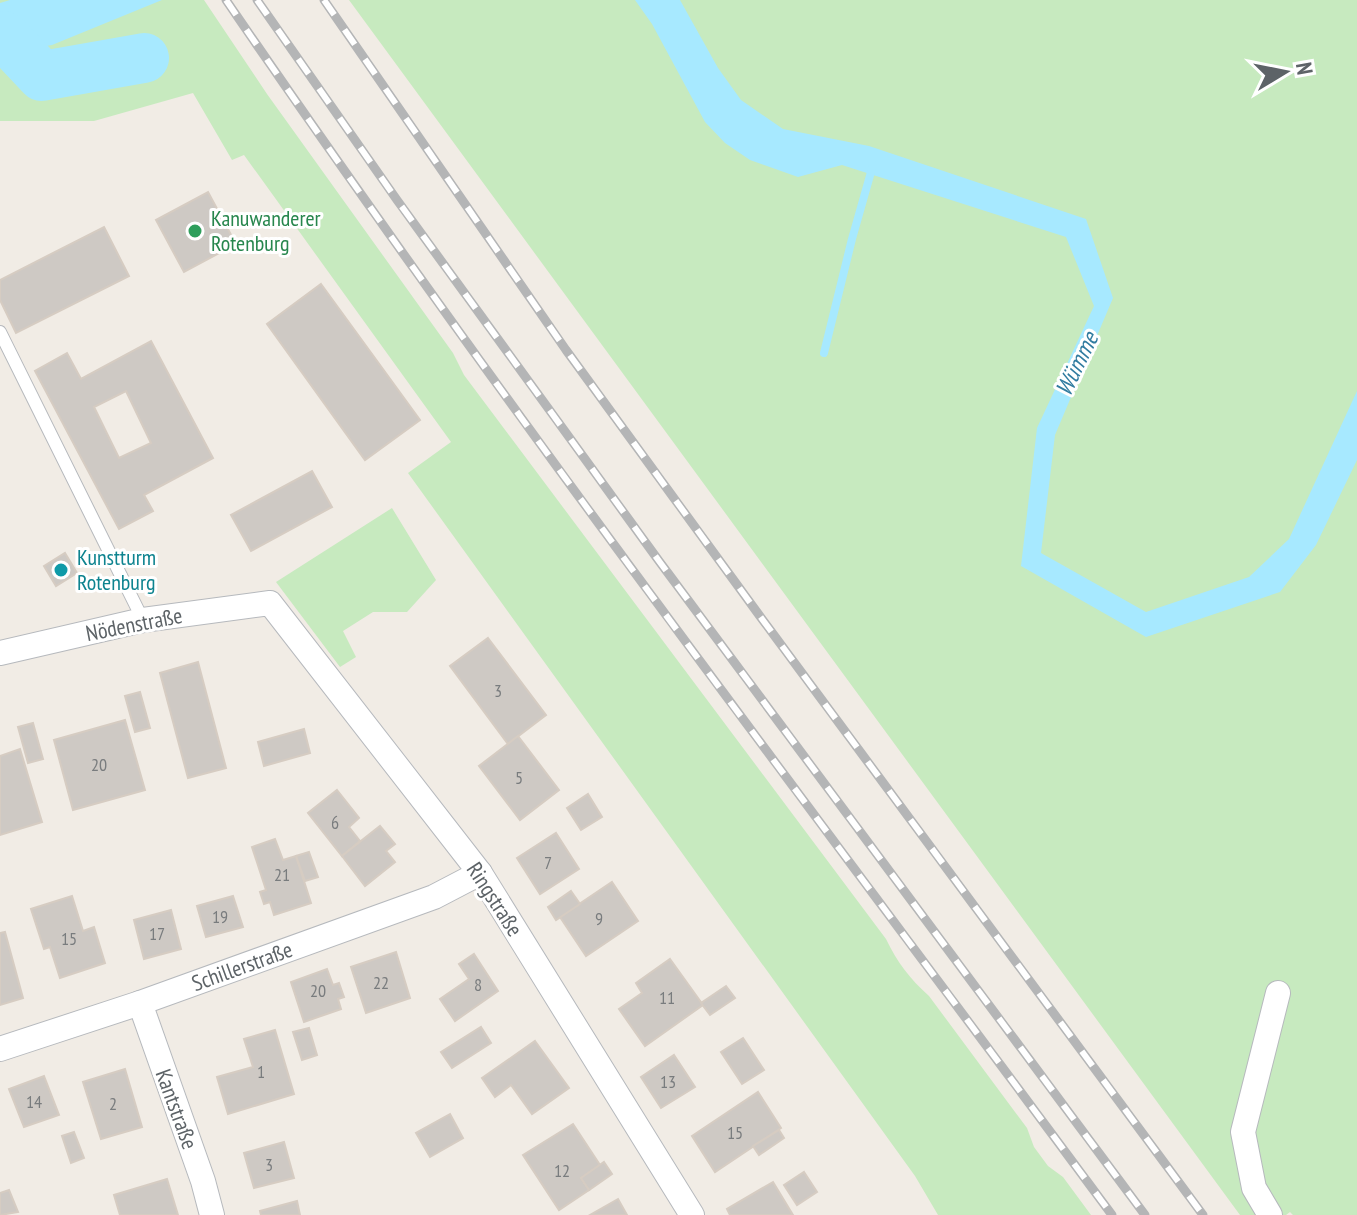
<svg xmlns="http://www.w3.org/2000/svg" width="1357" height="1215" viewBox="0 0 1357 1215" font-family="'PT Sans Narrow',sans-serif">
<rect width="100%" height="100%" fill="#f1ece5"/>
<g fill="#c7eabf">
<path d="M 0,0 L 204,0 L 267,94 L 453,353 L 464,375 L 886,939 C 897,962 910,979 929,996 L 1027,1128 L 1034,1147 L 1048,1166 L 1063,1177 L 1091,1215 L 938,1215 L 915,1176 L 408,473 L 451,442 L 244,155 L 232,160 L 193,93 L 94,121 L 0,121 Z"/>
<polygon points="349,0 1357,0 1357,1215 1293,1215 1290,1212 1286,1215 1240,1215"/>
<polygon points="392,508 436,580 407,612 373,612 343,631 356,657 340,667 276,582"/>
</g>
<g fill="#a7e9ff">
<polygon points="10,0 162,0 52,45 0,54 0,3"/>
<polygon points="635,0 680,0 718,68 741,100 783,129 869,146 1086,219 1113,298 1055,435 1041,553 1146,612 1249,577 1289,539 1357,391 1357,460 1316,545 1280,592 1146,637 1021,566 1037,428 1094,306 1066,237 842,165 798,177 750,160 725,143 705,122 652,24"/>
</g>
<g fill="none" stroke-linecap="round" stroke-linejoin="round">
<polyline stroke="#a7e9ff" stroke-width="8" points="824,353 852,239 873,165"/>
<polyline stroke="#a7e9ff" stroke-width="50" points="4,36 42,76 144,58"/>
</g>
<g fill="#cec9c4" stroke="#d6ccc2" stroke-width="2" fill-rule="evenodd">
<polygon points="208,192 236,244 184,272 156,220"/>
<polygon points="104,227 129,276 16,333 0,300 0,280"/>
<polygon points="321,284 420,420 365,460 267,324"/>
<path d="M 151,341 L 213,458 L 144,495 L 153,511 L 119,529 L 35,371 L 67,353 L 81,379 ZM 126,391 L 151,443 L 119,458 L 94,407 Z"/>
<polygon points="312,471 332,507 251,551 231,515"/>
<polygon points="65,553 77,573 56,586 44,566"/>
<polygon points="488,638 546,715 508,744 450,666"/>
<polygon points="198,662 226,768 188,778 160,673"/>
<polygon points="140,692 150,728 135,732 125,696"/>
<polygon points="125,720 145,790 73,810 54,740"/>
<polygon points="33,723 43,759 28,763 18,727"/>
<polygon points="304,729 310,753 264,766 258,742"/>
<polygon points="518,736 559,790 520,820 479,766"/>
<polygon points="20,749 42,822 0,835 0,756"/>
<polygon points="337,790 359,818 349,827 360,841 342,856 308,813"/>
<polygon points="588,794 602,817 581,830 567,808"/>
<polygon points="380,826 395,844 386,851 395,862 365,886 342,856"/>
<polygon points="556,833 579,869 540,894 517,858"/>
<polygon points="275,839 283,860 296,856 311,903 274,915 270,902 264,904 260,892 266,890 252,847"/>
<polygon points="309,852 318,877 305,881 296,856"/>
<polygon points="612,882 638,921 586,956 560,917"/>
<polygon points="571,891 580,904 556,920 548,907"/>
<polygon points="72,896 83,931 94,927 105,963 60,978 50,947 44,949 31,909"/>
<polygon points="233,896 243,927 206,937 197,906"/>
<polygon points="171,910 181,949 144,959 134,920"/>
<polygon points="5,932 23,998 0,1005 0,933"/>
<polygon points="396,952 410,998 366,1013 351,967"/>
<polygon points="474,954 498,991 455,1021 440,999 469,979 459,964"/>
<polygon points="670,959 703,1005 645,1046 619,1009 642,993 636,983"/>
<polygon points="327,969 333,985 339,983 344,997 338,999 341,1009 304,1022 291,982"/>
<polygon points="726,986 735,998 710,1015 701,1003"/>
<polygon points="481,1027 491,1043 452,1068 441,1052"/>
<polygon points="309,1028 317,1055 302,1060 293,1032"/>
<polygon points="275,1030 294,1094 228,1114 217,1077 253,1067 244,1039"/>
<polygon points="743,1038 764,1070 742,1084 721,1052"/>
<polygon points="535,1041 569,1088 532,1114 511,1085 495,1097 482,1078"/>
<polygon points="674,1055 695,1087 661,1108 641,1077"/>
<polygon points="125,1069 142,1127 101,1139 83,1082"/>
<polygon points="44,1076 59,1115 24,1127 9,1089"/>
<polygon points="758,1092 781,1128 715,1172 692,1136"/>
<polygon points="450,1114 463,1138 430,1157 416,1133"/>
<polygon points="573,1124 600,1165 581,1178 589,1190 559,1210 523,1155"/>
<polygon points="779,1130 784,1138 759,1155 753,1146"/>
<polygon points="74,1132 84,1158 71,1163 62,1136"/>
<polygon points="284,1142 294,1178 254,1188 244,1153"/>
<polygon points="604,1162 612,1174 589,1190 581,1178"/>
<polygon points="804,1172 817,1192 797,1205 784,1185"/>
<polygon points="167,1179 178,1215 120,1215 114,1195"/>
<polygon points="773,1182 793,1215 730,1215 727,1209"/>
<polygon points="9,1190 18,1212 0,1215 0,1193"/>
<polygon points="618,1199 627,1215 590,1215"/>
<polygon points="297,1201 300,1215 261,1215 260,1211"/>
</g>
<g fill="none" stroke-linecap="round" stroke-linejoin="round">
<g stroke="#b6b9bd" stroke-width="14">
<polyline id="lane" points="0,332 143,620"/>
</g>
<g stroke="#b6b9bd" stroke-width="26">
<g id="street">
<polyline points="0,653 143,620 270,603 480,873 692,1215"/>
<polyline points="140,1003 203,1181 212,1215"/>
<polyline points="0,1049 140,1003 434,897 480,873"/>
<polyline points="1270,1215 1254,1188 1243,1132 1278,993"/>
</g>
</g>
<use href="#lane" stroke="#fff" stroke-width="12"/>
<use href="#street" stroke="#fff" stroke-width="24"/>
<g stroke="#b4b5b6" stroke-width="9">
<g id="rail">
<path d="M 226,0 C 509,414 814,812 1112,1215"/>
<polyline points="257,0 397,200 659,561 1145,1215"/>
<polyline points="324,0 566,350 762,619 1203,1215"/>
</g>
</g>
<use href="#rail" stroke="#fff" stroke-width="6" stroke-dasharray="18" stroke-linecap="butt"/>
</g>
<circle fill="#2e9e5b" stroke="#fff" stroke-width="3" cx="195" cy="231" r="8"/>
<circle fill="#0f9aa8" stroke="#fff" stroke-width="3" cx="61" cy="570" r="8"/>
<g text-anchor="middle" stroke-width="6" stroke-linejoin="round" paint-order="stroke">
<g font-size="18" fill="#797c7e">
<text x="498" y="697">3</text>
<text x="99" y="771">20</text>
<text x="519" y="784">5</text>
<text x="335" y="829">6</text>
<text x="548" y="869">7</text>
<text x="282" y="881">21</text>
<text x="220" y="923">19</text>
<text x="599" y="925">9</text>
<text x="157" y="940">17</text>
<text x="69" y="945">15</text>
<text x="381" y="989">22</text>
<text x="478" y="991">8</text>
<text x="318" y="997">20</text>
<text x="667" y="1004">11</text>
<text x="261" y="1078">1</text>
<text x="668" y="1088">13</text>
<text x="34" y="1108">14</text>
<text x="113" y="1110">2</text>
<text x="735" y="1139">15</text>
<text x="269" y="1171">3</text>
<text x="562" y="1177">12</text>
</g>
<g font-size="22" fill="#27864d" stroke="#fff" text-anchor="start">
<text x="211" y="226">Kanuwanderer<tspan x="211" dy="25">Rotenburg</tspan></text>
</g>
<g font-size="22" fill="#0d838f" stroke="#fff" text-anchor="start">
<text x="77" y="565">Kunstturm<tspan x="77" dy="25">Rotenburg</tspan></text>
</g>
<g font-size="22" fill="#5d6367" stroke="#fff">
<text transform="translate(134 624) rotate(-11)" y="8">Nödenstraße</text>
<text transform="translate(495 899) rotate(57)" y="8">Ringstraße</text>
<text transform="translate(242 966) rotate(-20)" y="8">Schillerstraße</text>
<text transform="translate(177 1109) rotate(70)" y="8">Kantstraße</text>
</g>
<g font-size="24" font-style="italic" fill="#317ca0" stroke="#fff">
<text transform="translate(1077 364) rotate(-64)" y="8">Wümme</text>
</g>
</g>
<g transform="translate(1285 72) rotate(80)" stroke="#ffffff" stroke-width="6" paint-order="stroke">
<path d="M0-6L14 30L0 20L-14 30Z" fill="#5d6367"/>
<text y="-12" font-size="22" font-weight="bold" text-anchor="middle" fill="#5d6367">N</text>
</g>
</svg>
